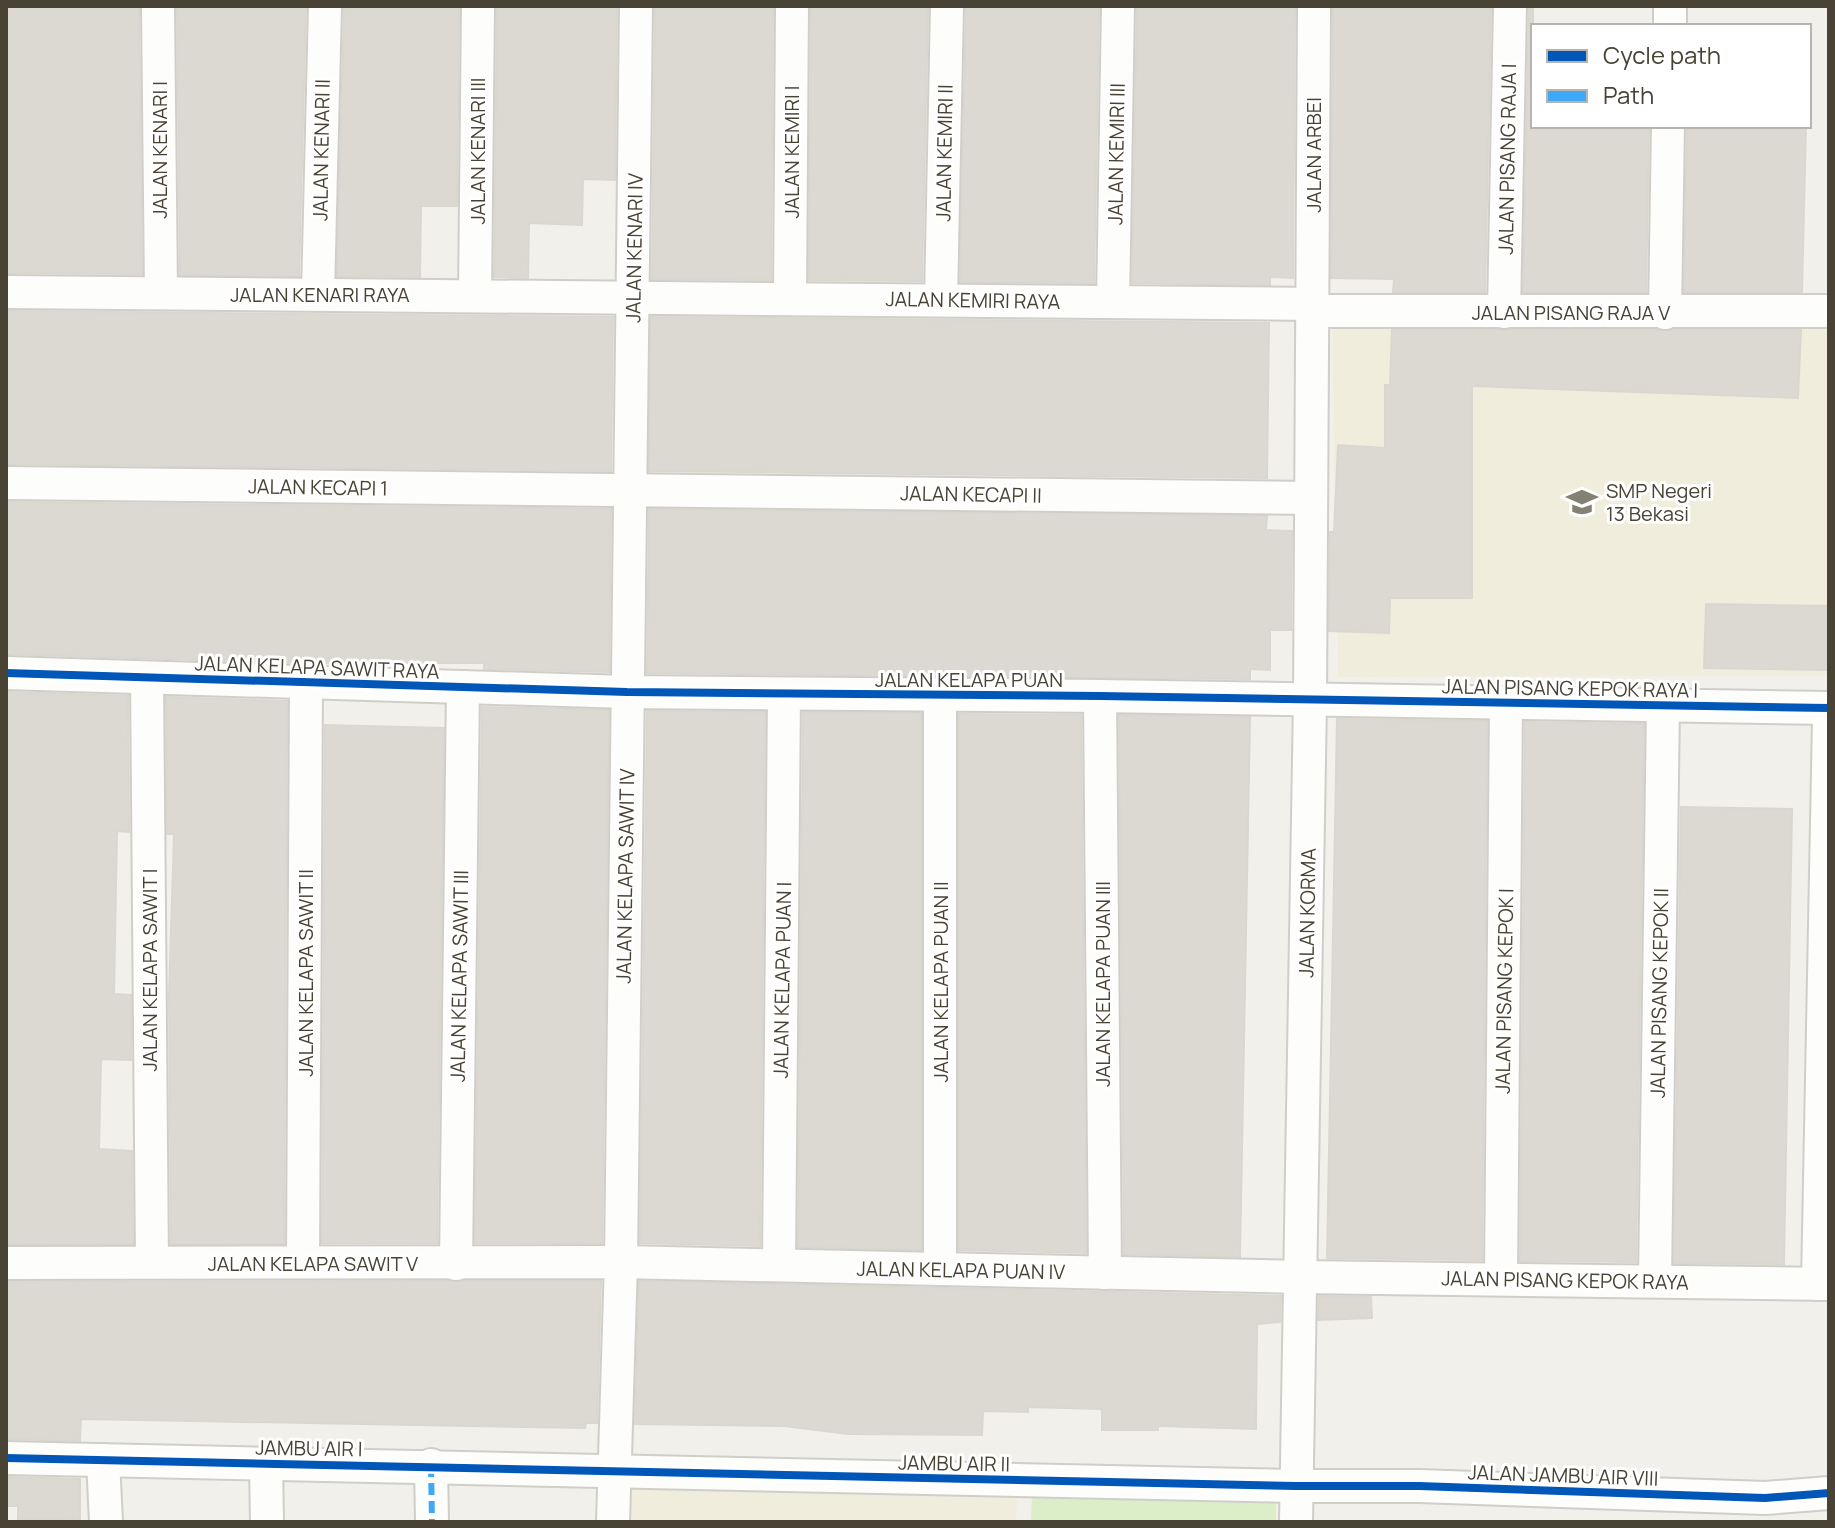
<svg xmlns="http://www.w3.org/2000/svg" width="1835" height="1528" viewBox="0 0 1835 1528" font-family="Manrope,sans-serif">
<rect width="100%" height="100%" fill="#f2f0ea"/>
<!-- education -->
<g fill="#f0eddc">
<path d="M1332 325 1829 329V676L1338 677Z"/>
<path d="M624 1483 1017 1494 1016 1522H625Z"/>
</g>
<!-- green -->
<path fill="#dbeec8" d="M1032 1495 1276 1501V1522H1031Z"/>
<!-- building -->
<g fill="#dcd9d2" stroke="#dad7d0" stroke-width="2">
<path d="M6 6H139L142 274 6 273Z"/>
<path d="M177 6H306L299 276 180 275Z"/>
<path d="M344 6H459L457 206H421L420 277 337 276Z"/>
<path d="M497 6H617L615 180 583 179 582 225 529 223 528 278 494 277Z"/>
<path d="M655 6H773L771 280 652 279Z"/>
<path d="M811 6H928L922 281 809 280Z"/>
<path d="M966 6H1099L1094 283 960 282Z"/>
<path d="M1137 6H1295L1293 278 1270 277V285L1132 283Z"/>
<path d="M1333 6H1491L1485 292H1393L1394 279 1331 278Z"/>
<path d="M1529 6H1533V126H1649L1646 292H1523Z"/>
<path d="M1687 126H1806L1802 292H1684Z"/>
<path d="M6 311 613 317 611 471 6 464Z"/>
<path d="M651 317 1269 323 1267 478 649 471Z"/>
<path d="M1392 330H1801L1798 398 1472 386V598H1390L1389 633 1329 631 1330 532H1334L1338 445 1385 448V385H1390Z"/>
<path d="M6 502 611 509 609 672 484 669V663H301L6 654Z"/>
<path d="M649 509 1267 516 1266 530 1292 531 1291 630H1270V670L1250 669V679L647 673Z"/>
<path d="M1706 604 1829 606V670L1704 668Z"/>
<path d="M6 692 128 696 129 832 117 831 114 994 131 995V1060L101 1059 99 1149 132 1151 133 1244H6Z"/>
<path d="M166 697 287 701 284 1244H171L169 995 174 834H167Z"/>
<path d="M482 707 609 710 602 1243H475Z"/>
<path d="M647 711 765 712 760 1246 640 1243Z"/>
<path d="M803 712 921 713V1250L798 1247Z"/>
<path d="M959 714 1081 715 1086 1253 959 1250Z"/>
<path d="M1119 715 1250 717 1240 1257 1124 1254Z"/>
<path d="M1337 719 1487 721 1482 1260 1327 1258Z"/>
<path d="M1525 722 1644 724 1636 1262 1520 1261Z"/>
<path d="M325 725 444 728 437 1243H322Z"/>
<path d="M1681 807 1792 809 1784 1264 1674 1263Z"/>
<path d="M449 1281H601L597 1423H586L585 1428 81 1419 80 1441 6 1439V1282Z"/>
<path d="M639 1281 1281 1296 1280 1322 1257 1324 1256 1429 1158 1426V1430H1102V1409L1028 1407V1412L983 1411 982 1435 848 1434 784 1426 635 1424Z"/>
<path d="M1319 1296 1371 1297 1372 1318 1318 1320Z"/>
<path d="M6 1477 80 1479V1520L18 1519V1506H6Z"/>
</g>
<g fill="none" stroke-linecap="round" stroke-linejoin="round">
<defs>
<g id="street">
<path d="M158 6 161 293"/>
<path d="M1670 26V6"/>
<path d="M6 292 1313 304"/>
<path d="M318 294 325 6"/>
<path d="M475 296 478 6"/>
<path d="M790 299 792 6"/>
<path d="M941 300 947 6"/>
<path d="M1113 302 1118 6"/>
<path d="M1312 311H1829"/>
<path d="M1504 312 1510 6"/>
<path d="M1665 313 1668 126"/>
<path d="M6 483 1311 498"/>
<path d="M6 673 627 692 1100 696 1829 708"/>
<path d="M147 678 152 1262"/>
<path d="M940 695V1269"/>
<path d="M1100 696 1105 1273"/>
<path d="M303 1262 306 683"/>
<path d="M6 1263 621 1262 1301 1277 1829 1284"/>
<path d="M456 1264 463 687"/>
<path d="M779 1265 784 694"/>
<path d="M1501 1279 1506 703"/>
<path d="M1655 1281 1663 706"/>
<path d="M1818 1284 1829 720"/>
<path d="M6 1458 1296 1486H1419L1765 1498 1829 1493"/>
<path d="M103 1460 106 1522"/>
<path d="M266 1464 267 1522"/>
<path d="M431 1465 432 1522"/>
<path d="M613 1522 621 1262 636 6"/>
<path d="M1296 1522 1310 701 1314 6"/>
</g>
</defs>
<!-- street casing -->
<use href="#street" stroke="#d0cec8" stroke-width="36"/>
<!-- street -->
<use href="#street" stroke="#fdfdfc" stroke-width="32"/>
<!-- quiet -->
<path stroke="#3fa9f5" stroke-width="6" stroke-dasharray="12 6" stroke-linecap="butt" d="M431 1465 432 1522"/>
<defs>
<g id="cycleway">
<path d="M6 673 627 692 1100 696 1829 708"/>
<path d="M6 1458 1296 1486H1419L1765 1498 1829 1493"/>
</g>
</defs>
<!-- cycleway casing -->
<use href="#cycleway" stroke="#fff" stroke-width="13"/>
<!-- cycleway -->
<use href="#cycleway" stroke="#0057b8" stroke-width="8"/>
</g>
<!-- icons -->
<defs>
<symbol id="school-bare" viewBox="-9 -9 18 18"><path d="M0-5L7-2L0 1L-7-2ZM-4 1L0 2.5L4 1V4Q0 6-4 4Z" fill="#848074" stroke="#fff" stroke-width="2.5" paint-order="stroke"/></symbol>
</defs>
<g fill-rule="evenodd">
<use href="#school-bare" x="1560" y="480" width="44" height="44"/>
</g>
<g text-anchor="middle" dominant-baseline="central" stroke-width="6" stroke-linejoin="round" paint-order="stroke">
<!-- street labels -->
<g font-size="20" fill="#494335" stroke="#fff">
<text transform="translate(159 150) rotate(-90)">JALAN KENARI I</text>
<text transform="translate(321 150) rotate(-89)">JALAN KENARI II</text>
<text transform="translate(477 151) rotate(-90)">JALAN KENARI III</text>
<text transform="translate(791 152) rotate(-90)">JALAN KEMIRI I</text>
<text transform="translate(944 153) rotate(-89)">JALAN KEMIRI II</text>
<text transform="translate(1116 154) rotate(-89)">JALAN KEMIRI III</text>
<text transform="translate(1313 155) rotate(-90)">JALAN ARBEI</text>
<text transform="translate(1507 159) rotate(-89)">JALAN PISANG RAJA I</text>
<text transform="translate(634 248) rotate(-89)">JALAN KENARI IV</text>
<text x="320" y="294">JALAN KENARI RAYA</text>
<text transform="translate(973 300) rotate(1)">JALAN KEMIRI RAYA</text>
<text x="1571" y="312">JALAN PISANG RAJA V</text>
<text transform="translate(318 487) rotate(1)">JALAN KECAPI 1</text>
<text transform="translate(971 494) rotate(1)">JALAN KECAPI II</text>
<text transform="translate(317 667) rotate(2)">JALAN KELAPA SAWIT RAYA</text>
<text x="969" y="679">JALAN KELAPA PUAN</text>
<text transform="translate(1570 688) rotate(1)">JALAN PISANG KEPOK RAYA I</text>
<text transform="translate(625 876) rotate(-89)">JALAN KELAPA SAWIT IV</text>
<text transform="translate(1307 913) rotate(-89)">JALAN KORMA</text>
<text transform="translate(149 970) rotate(-90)">JALAN KELAPA SAWIT I</text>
<text transform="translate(305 973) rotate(-90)">JALAN KELAPA SAWIT II</text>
<text transform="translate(459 976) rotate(-89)">JALAN KELAPA SAWIT III</text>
<text transform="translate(782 980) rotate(-89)">JALAN KELAPA PUAN I</text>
<text transform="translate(940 982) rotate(-90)">JALAN KELAPA PUAN II</text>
<text transform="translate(1102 984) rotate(-90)">JALAN KELAPA PUAN III</text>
<text transform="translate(1504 991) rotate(-89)">JALAN PISANG KEPOK I</text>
<text transform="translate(1659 993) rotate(-89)">JALAN PISANG KEPOK II</text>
<text x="313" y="1263">JALAN KELAPA SAWIT V</text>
<text transform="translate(961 1270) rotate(1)">JALAN KELAPA PUAN IV</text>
<text transform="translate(1565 1280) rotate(1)">JALAN PISANG KEPOK RAYA</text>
<text transform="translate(309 1448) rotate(1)">JAMBU AIR I</text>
<text transform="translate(954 1463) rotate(1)">JAMBU AIR II</text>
<text transform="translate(1563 1475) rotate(2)">JALAN JAMBU AIR VIII</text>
</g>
<!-- poi labels -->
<g font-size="20" fill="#494335" stroke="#fff" text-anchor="start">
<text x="1606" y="490">SMP Negeri<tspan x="1606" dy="23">13 Bekasi</tspan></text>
</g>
</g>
<!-- border -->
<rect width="1835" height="1528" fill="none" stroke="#494335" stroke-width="16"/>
<!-- legend -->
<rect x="1531" y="24" width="280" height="104" fill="#ffffff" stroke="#b6b4ae" stroke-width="2"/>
<rect x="1547" y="50" width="40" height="12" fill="#0057b8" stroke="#b6b4ae" stroke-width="2"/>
<text x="1603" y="64" font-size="24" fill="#494335">Cycle path</text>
<rect x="1547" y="90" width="40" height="12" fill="#3fa9f5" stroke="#b6b4ae" stroke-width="2"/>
<text x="1603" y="104" font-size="24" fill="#494335">Path</text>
</svg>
